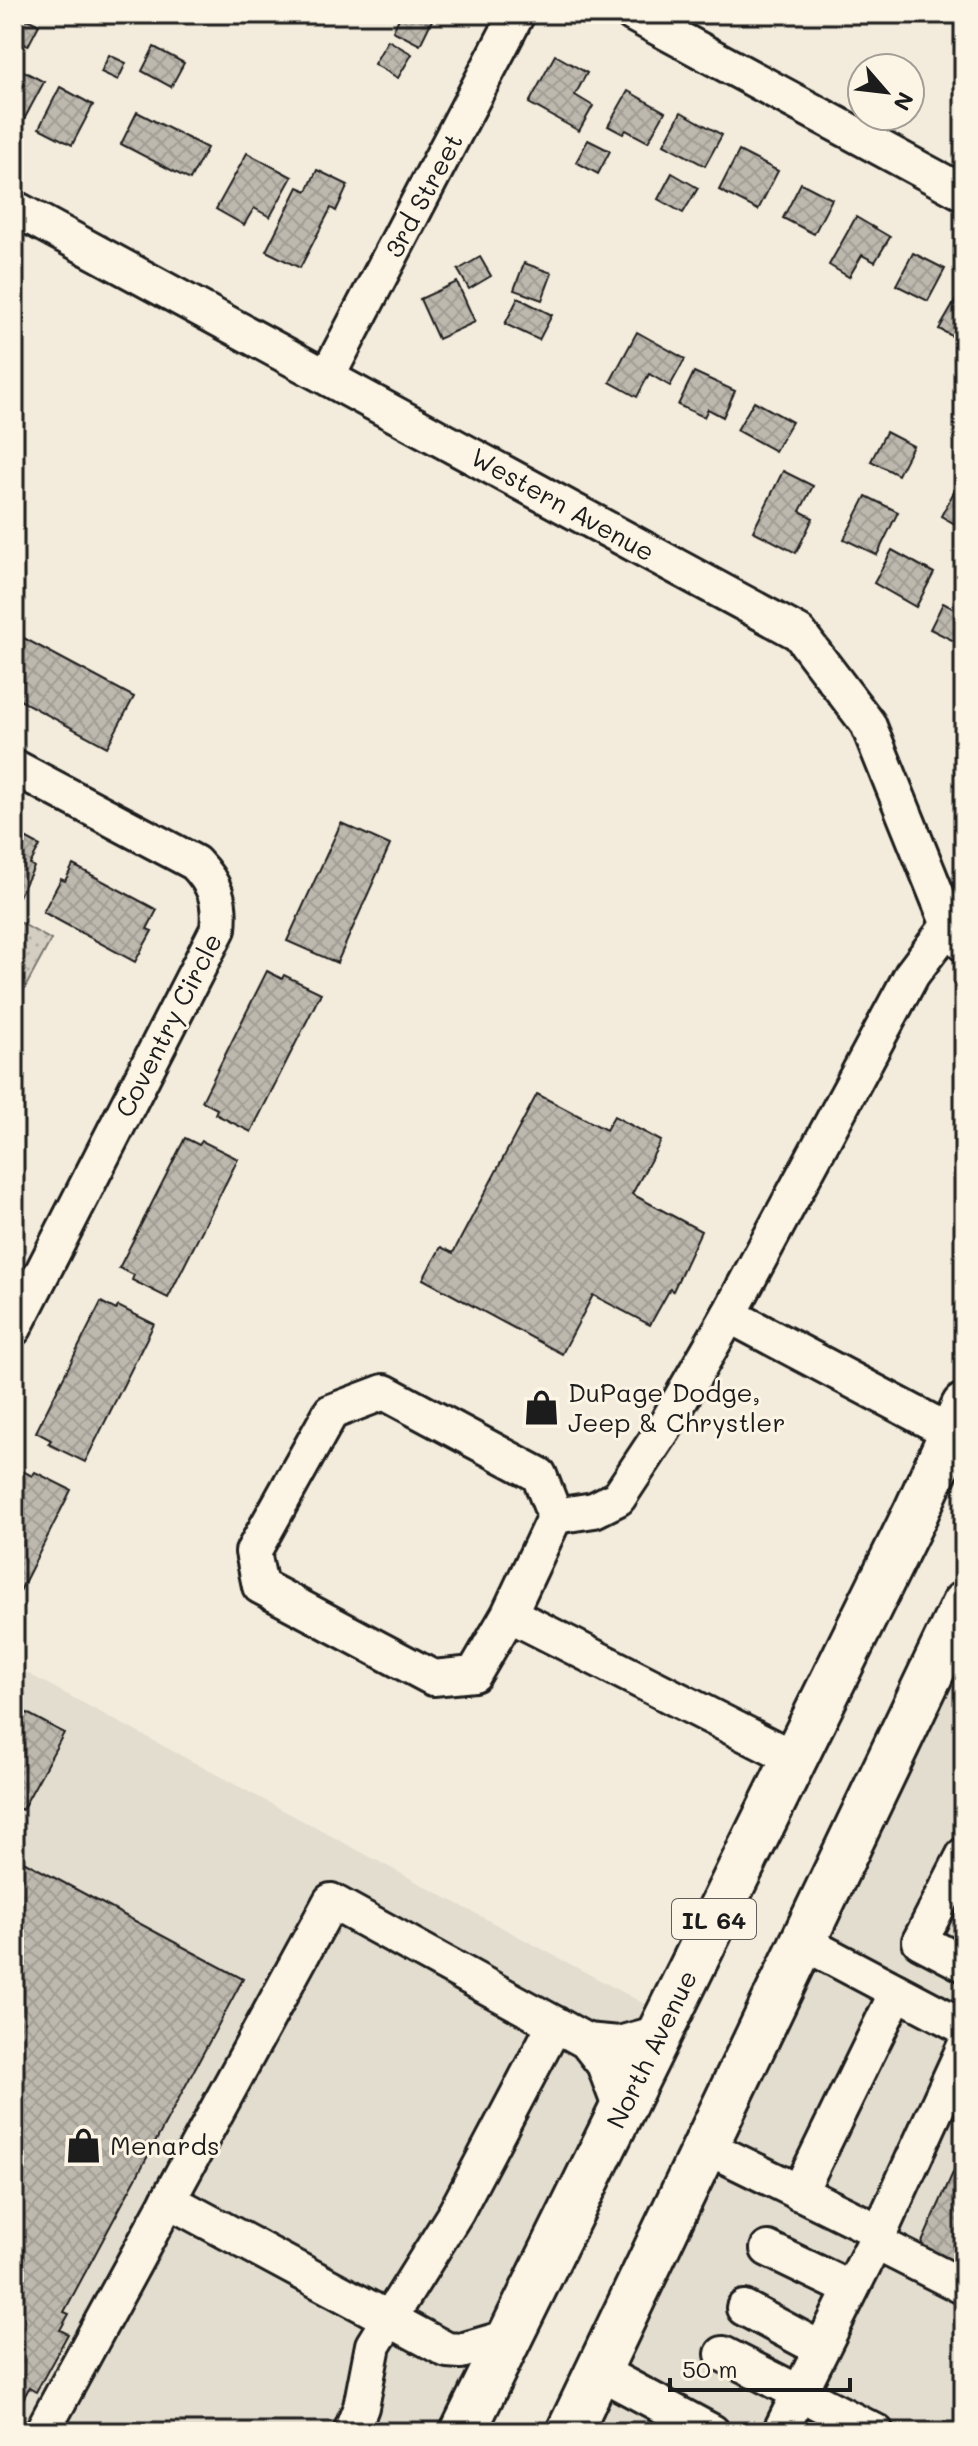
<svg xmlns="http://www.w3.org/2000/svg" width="978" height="2446" viewBox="0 0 978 2446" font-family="Mali,sans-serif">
<defs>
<pattern id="grass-dots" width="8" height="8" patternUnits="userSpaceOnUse" patternTransform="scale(2)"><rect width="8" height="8" fill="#d3cec1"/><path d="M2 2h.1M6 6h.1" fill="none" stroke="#b5b0a5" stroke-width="1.8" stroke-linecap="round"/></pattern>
<pattern id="building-cross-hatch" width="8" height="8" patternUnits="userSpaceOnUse" patternTransform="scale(2)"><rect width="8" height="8" fill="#beb9ae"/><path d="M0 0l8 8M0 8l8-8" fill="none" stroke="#a39e95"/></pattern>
</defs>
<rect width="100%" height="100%" fill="#f3ecdd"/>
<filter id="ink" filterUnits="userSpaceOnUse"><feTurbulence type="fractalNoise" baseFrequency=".0125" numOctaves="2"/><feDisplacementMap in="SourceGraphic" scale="16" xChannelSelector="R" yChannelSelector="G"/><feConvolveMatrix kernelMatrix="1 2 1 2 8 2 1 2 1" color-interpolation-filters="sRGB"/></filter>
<g filter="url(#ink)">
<!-- built -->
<g fill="#e3ddcf">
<path d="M964 1634V2432H580Z"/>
<path d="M14 1666 654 2009 451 2432H14Z"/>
</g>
<!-- grass -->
<path fill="url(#grass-dots)" stroke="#78756e" stroke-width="2" d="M14 919 51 940 14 1008Z"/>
<!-- building -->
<g fill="url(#building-cross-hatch)" stroke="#1c1c1c" stroke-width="2">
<path d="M17 14 39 25 28 46 14 39V16Z"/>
<path d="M401 14H435L420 45 393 31Z"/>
<path d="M388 40 412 54 398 78 374 64Z"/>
<path d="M154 47 184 63 171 87 142 71Z"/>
<path d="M109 55 126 63 118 80 101 72Z"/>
<path d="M555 55 587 73 575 95 593 106 579 131 529 103Z"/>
<path d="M14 66 44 82 21 125 14 121Z"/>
<path d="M60 87 93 105 72 145 39 128Z"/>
<path d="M628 91 665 112 648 142 626 130 623 134 608 126Z"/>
<path d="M137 112 207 148 190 180 121 144Z"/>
<path d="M681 112 722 135 705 166 664 144Z"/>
<path d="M588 140 610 151 598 174 576 162Z"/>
<path d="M739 151 778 171 758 210 719 190Z"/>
<path d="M247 153 292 177 270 217 254 208 244 225 216 209Z"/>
<path d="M317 170 348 185 336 211 331 208 300 268 266 251 298 187 307 191Z"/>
<path d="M672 173 698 188 683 213 658 199Z"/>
<path d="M801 183 832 199 814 234 783 218Z"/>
<path d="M856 217 890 237 875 262 862 255 849 277 829 265Z"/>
<path d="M913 253 945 269 928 301 896 285Z"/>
<path d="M480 257 491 276 469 289 458 270Z"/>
<path d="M524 263 552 273 542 300 514 290Z"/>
<path d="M457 282 475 322 438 339 420 299Z"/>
<path d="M964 286V336L961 341 939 329Z"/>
<path d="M518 298 552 315 539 340 505 324Z"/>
<path d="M637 332 685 359 670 386 649 374 637 397 610 382Z"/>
<path d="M694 372 735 391 723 417 708 409 704 417 678 405Z"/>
<path d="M754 401 792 422 775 451 737 430Z"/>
<path d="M886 432 913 446 898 475 871 461Z"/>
<path d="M783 471 813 486 800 511 813 518 796 553 753 531Z"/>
<path d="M956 488 964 492V529L941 516Z"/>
<path d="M866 496 898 512 877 555 844 539Z"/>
<path d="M892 550 934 573 916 607 874 583Z"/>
<path d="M943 603 964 614V646L930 629Z"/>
<path d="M20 636 134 697 107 747 14 697V648Z"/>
<path d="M341 823 390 845 337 963 287 941Z"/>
<path d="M14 832 40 846 30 864 34 867 18 898 14 896Z"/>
<path d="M73 865 157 910 147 929 152 931 135 962 43 912 61 879 65 881Z"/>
<path d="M267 971 282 979 284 975 321 993 251 1132 215 1114 217 1109 202 1101Z"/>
<path d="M537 1094 606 1130 614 1116 661 1141 632 1194 701 1231 673 1291 670 1289 650 1325 593 1295 562 1354 423 1279 441 1247 453 1253Z"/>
<path d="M185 1138 199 1145 202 1141 238 1159 168 1298 132 1280 134 1275 119 1268Z"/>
<path d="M101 1302 116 1310 118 1306 154 1324 85 1462 48 1444 51 1440 36 1432Z"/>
<path d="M17 1468 32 1476 35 1472 71 1490 14 1603V1475Z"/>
<path d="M14 1706 64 1733 22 1810 14 1806Z"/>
<path d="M14 1856 243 1979 64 2312 69 2314 60 2330 68 2334 36 2392 29 2388 20 2405 14 2404Z"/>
<path d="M964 2148V2267L963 2270 919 2249Z"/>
</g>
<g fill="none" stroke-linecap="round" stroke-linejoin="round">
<defs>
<g id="minor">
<path d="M633 14 964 193"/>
<path d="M14 208 799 633 868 724 949 925 964 944"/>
<path d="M328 375 517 14"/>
<path d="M14 767 195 863C215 884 221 900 218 929L14 1328"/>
<path d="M949 925 912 974 729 1315 952 1433"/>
<path d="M555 1516 594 1510 618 1498 663 1430 729 1315"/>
<path d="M509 1614 555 1516 539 1475 384 1392 331 1412 253 1552 260 1586 433 1678 474 1674 509 1614 793 1758"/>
<path d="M964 1855 920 1941 964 1964"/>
<path d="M803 1942 964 2027"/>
<path d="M586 2041 619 2044 659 2033"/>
<path d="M705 2146 880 2232 964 2048"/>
<path d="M799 2193 897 1992"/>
<path d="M168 2200 447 2350 461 2351 509 2337"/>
<path d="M875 2242 964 2287"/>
<path d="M768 2249 851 2289"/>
<path d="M744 2308 821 2349"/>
<path d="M723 2354 876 2432"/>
<path d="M598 2371 712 2432"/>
<path d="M42 2432 331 1901 586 2041 604 2064 621 2109"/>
<path d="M351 2432 361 2407 373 2345 456 2212 555 2024"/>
<path d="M780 2432 880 2232"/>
</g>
<g id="major">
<path d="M463 2432 916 1512 964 1406"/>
<path d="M569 2432 964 1604"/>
</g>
</defs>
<!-- minor casing -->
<use href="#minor" stroke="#1c1c1c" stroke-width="40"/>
<!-- major casing -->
<use href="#major" stroke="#1c1c1c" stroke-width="50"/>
<!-- minor -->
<use href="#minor" stroke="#fcf5e5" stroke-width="34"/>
<!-- major -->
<use href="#major" stroke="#fcf5e5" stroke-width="44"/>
</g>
</g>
<!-- icons -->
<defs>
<symbol id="shop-bare" viewBox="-9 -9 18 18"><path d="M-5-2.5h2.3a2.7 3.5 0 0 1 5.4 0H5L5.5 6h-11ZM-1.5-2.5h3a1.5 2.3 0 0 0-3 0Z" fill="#1c1c1c" stroke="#fcf5e5" stroke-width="2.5" paint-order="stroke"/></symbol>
</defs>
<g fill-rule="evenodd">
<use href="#shop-bare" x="516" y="1382" width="51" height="51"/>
<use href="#shop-bare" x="58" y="2120" width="51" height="51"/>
</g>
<g text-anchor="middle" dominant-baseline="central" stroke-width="6" stroke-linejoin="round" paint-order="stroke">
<!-- shield labels -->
<rect fill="#fcf5e5" stroke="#5f5d58" stroke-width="2" x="672" y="1899" width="84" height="40" rx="6"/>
<g font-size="24" font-weight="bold" fill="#1c1c1c">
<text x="714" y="1919">IL 64</text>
</g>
<!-- street labels -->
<g font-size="26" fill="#1c1c1c" stroke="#fcf5e5">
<text transform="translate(423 195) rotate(-62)">3rd Street</text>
<text transform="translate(563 504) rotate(29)">Western Avenue</text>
<text transform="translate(168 1025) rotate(-63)">Coventry Circle</text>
<text transform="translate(651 2049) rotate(-64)">North Avenue</text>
</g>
<!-- poi labels -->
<g font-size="26" fill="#1c1c1c" stroke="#fcf5e5" text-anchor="start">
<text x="568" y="1392">DuPage Dodge,<tspan x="568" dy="30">Jeep &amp; Chrystler</tspan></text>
<text x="110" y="2145">Menards</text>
</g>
</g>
<!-- margin -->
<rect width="978" height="2446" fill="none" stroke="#fcf5e5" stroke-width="48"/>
<rect x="24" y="24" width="930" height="2398" fill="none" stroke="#1c1c1c" stroke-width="3" filter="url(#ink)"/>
<!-- north arrow -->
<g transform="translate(886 92) rotate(118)"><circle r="38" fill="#fcf5e5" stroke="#a29e95" stroke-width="2"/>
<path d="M0-6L14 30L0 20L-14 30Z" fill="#1c1c1c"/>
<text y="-12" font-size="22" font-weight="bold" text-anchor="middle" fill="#1c1c1c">N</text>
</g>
<!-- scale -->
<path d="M670 2378v12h180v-12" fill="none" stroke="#1c1c1c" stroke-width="4"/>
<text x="682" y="2378" font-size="24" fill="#1c1c1c" stroke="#fcf5e5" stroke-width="6" paint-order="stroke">50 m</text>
</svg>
